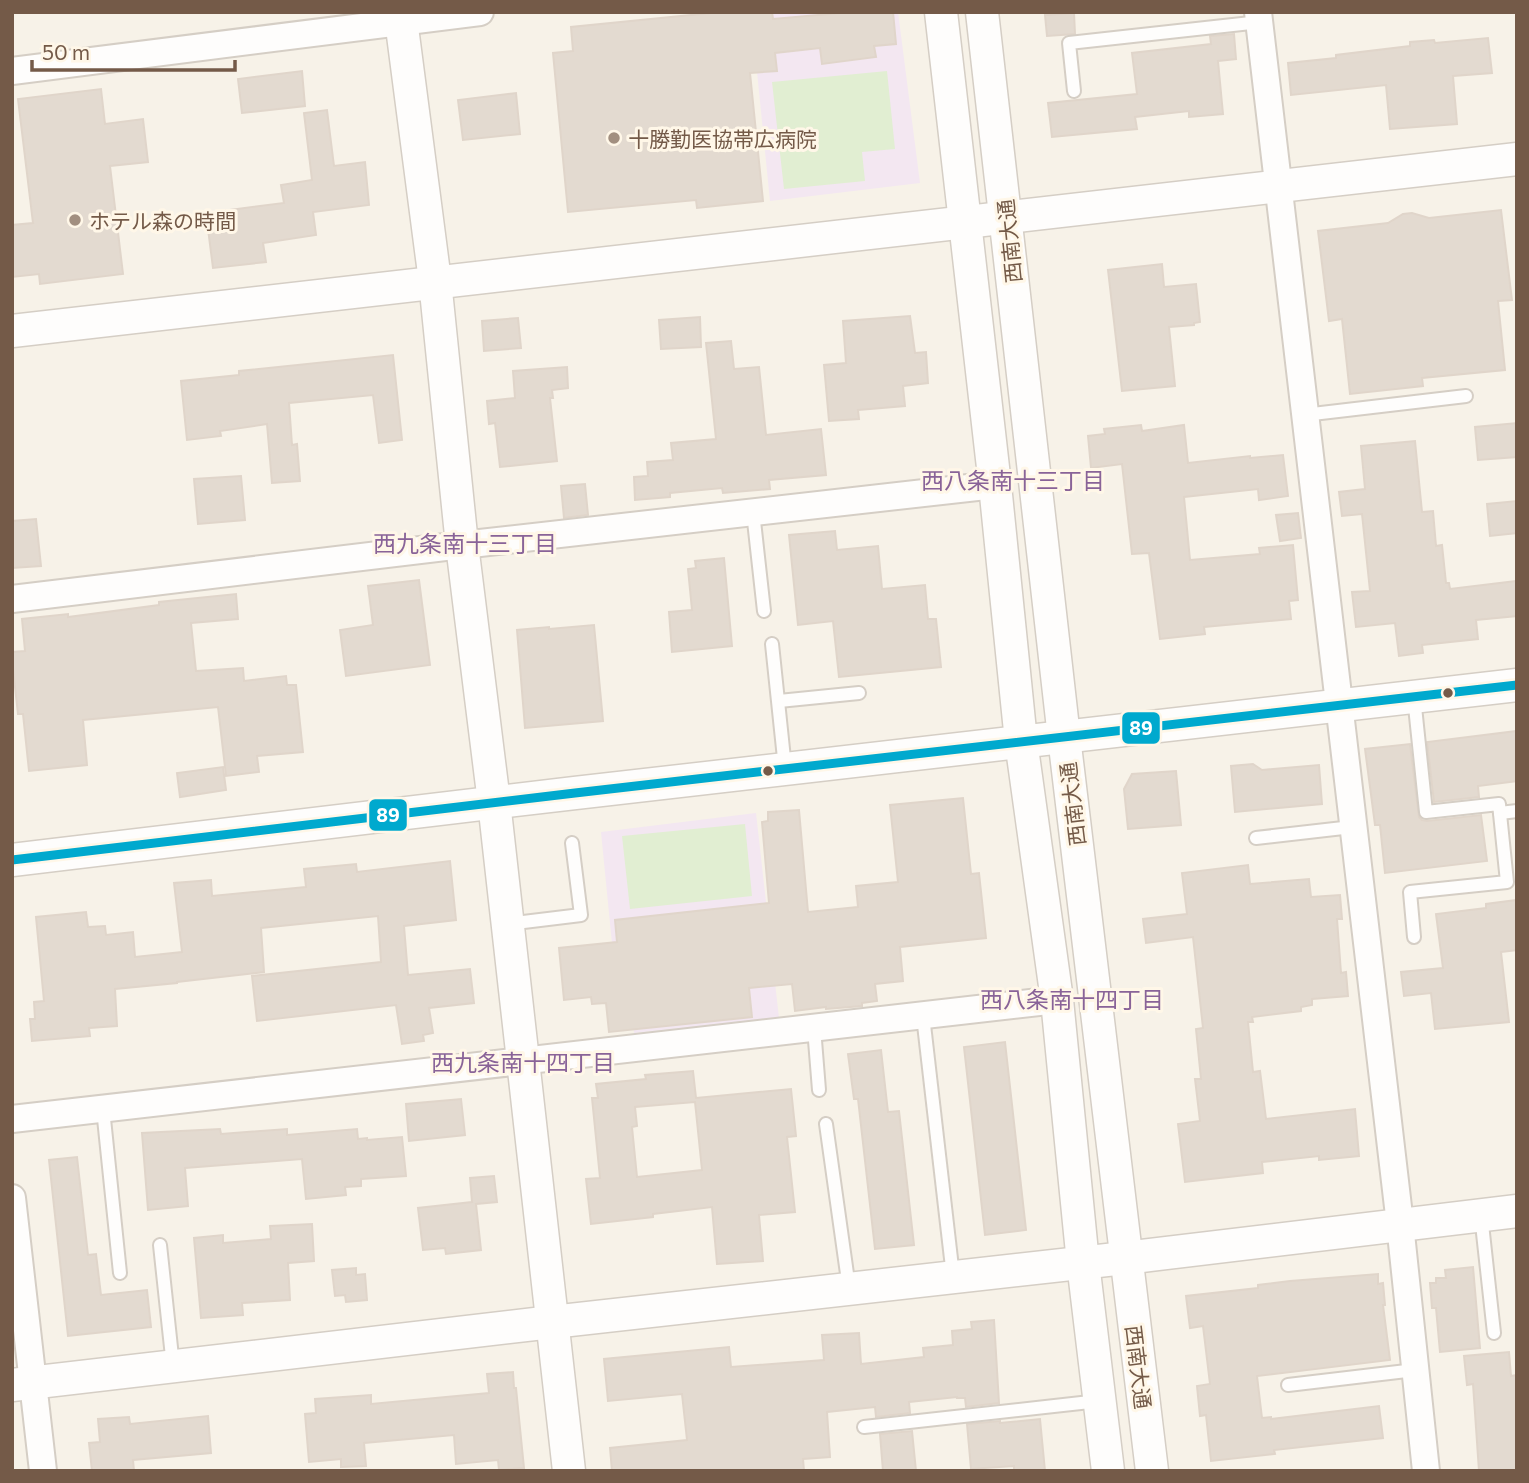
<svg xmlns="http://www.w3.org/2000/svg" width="1529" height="1483" viewBox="0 0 1529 1483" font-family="Commissioner,'Noto Sans JP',sans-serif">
<rect width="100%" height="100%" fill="#f7f2e8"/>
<!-- education -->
<g fill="#f3e7f1">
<path d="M751 12H898L920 183 770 201Z"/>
<path d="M756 813 779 1018 634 1033 632 1003 618 1004 601 832Z"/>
</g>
<!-- green -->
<g fill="#e1eed2">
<path d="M887 71 895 149 862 152 865 181 784 189 772 82Z"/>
<path d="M745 824 752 896 630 909 622 836Z"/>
</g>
<!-- building -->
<g fill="#e3dad0" stroke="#e0d5ca" stroke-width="2" fill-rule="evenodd">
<path d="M721 12H772L773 19 852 12H893L896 44 874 46 876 57 822 64 820 48 775 53 777 71 750 73 763 201 697 208 696 200 568 212 553 53 573 51 571 27Z"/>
<path d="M1074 13 1075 34 1047 36 1045 15Z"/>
<path d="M1234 34 1236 59 1218 61 1223 114 1189 117V111L1135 117 1137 129 1052 137 1048 103 1137 94 1132 53 1211 44 1210 36Z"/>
<path d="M1488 38 1492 73 1453 76 1457 124 1390 129 1386 85 1291 95 1288 63 1336 58V55L1410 46V42L1434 40 1435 43Z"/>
<path d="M302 71 305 106 242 113 238 79Z"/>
<path d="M101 89 105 124 143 119 148 162 110 166 123 274 40 284 39 274 12 277V225L33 223 18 99Z"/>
<path d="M516 93 520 134 463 140 458 100Z"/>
<path d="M327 110 334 166 365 162 369 205 313 212 316 235 263 243 266 262 213 268 206 213 284 203 281 185 312 180 304 113Z"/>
<path d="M1501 210 1512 300 1498 301 1505 370 1422 378 1423 386 1350 394 1342 319 1329 321 1318 231 1388 223 1403 214 1412 213 1429 218Z"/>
<path d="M1162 264 1164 287 1196 284 1200 322 1194 323V325L1169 327 1175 386 1122 391 1108 270Z"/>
<path d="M910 316 915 353 926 352 928 383 903 386 905 406 858 410 859 419 829 421 824 365 846 363 843 321Z"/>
<path d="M700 317 701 347 661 349 659 320Z"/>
<path d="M518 318 521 348 484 351 482 321Z"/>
<path d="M731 341 734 369 759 367 766 435 821 429 826 475 769 480 770 489 723 493 722 488 670 493V497L635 500 634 477 648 476 647 462 673 460 671 443 716 439 706 343Z"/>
<path d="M393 355 402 440 379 443 373 395 289 403 292 445 297 444 300 481 272 483 267 424 220 431 221 436 187 440 181 381 239 375V371Z"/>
<path d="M567 367 568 388 552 390 553 398H550L557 461 500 467 495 423 489 424 487 401 515 398 513 371Z"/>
<path d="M1517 423V457L1478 460 1475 427Z"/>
<path d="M1141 425 1142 431 1184 425 1188 463 1250 456V458L1283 455 1288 496 1259 500 1258 489 1184 497 1190 560 1260 554 1259 548 1293 545 1298 600 1289 601 1291 619 1204 627 1205 634 1160 639 1149 553 1132 554 1122 464 1091 468 1088 436 1105 434 1104 429Z"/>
<path d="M1415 441 1422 512 1433 511 1436 546 1442 545 1446 583H1449L1450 589 1517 581V616L1476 620 1478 639 1422 645 1423 653 1399 656 1395 623 1356 627 1352 592 1370 591 1362 514 1342 516 1339 492 1365 489 1361 446Z"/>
<path d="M241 476 245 520 198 524 194 479Z"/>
<path d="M585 484 588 515 564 518 561 486Z"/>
<path d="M1517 501V533L1490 536 1487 504Z"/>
<path d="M1298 513 1301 538 1280 541 1276 515Z"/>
<path d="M36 519 41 566 12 568V521Z"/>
<path d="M835 531 837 550 878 546 882 589 925 585 928 619H936L941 667 839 677 833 621 798 625 789 535Z"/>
<path d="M724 558 732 646 672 652 669 612 692 610 688 569 696 568 695 561Z"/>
<path d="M419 580 430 665 346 676 340 630 373 625 368 586Z"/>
<path d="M236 594 238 619 191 623 196 671 243 668 244 681 286 676 287 685H296L303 752 257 756 259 772 226 776 218 707 83 720 87 765 29 771 23 714H18L12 660V652L25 651 22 619 68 614V617L159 605V602Z"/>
<path d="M594 625 603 721 525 728 517 630 549 627V629Z"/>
<path d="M1517 731V781L1478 786 1479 797 1434 802 1427 742Z"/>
<path d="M1410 744 1419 817 1422 820 1427 821 1481 815 1487 861 1385 873 1380 825H1375L1365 749Z"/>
<path d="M1253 764 1262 770 1319 765 1322 804 1235 812 1231 766Z"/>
<path d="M223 767 226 790 180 797 177 773Z"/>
<path d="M1176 771 1181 825 1128 829 1124 789 1132 774Z"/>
<path d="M963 798 971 874 979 873 986 938 900 947 903 981 875 984 877 1001 862 1003V1006L826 1009V1007L795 1011 792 984 749 988 752 1017 609 1032 606 1003 592 1004 591 997 564 1000 559 948 617 942 615 920 769 903 762 822 768 821V812L799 810 808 912 858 907 856 886 898 882 890 805Z"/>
<path d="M450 861 456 920 404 926 408 975 470 969 474 1003 429 1008 433 1033 423 1035 424 1041 402 1044 396 1005 257 1021 252 976 381 962 378 916 261 928 264 972 177 982V983L115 989 117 1026 89 1028 90 1036 32 1041 30 1019H35L34 1002 44 1001 36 917 86 912 88 927 105 926 106 935 133 932 135 957 182 952 174 883 211 880 212 896 306 887 304 869 356 864 357 872Z"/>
<path d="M1248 865 1250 884 1309 879 1311 897 1340 895 1342 919H1337L1341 973 1346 972 1348 996 1312 999V1005L1301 1007V1011L1252 1017 1253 1022H1248L1253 1072 1260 1071 1266 1119 1355 1109 1359 1156 1319 1160V1156L1262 1162 1263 1173 1185 1182 1178 1124 1200 1121 1195 1079H1201L1196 1029 1203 1028 1193 937 1146 943 1143 919 1187 914 1182 873Z"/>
<path d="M1517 900V950L1501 952 1509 1022 1435 1029 1431 993 1404 996 1401 972 1443 968 1436 914 1486 908V904Z"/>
<path d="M1005 1042 1026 1230 985 1235 964 1047Z"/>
<path d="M881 1050 888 1112 899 1111 914 1245 875 1249 858 1099H854L848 1054Z"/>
<path d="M693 1071 696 1098 791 1089 796 1136 787 1137 795 1212 759 1215 763 1261 717 1264 712 1207 653 1214V1217L591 1224 586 1179 600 1178 592 1098H598L596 1084 646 1079 645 1075ZM695 1102 702 1170 637 1177 632 1127 637 1126 635 1107Z"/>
<path d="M461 1099 465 1135 409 1141 406 1104Z"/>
<path d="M220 1129 221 1134 287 1129V1135L357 1129 358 1139 367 1138V1140L402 1137 406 1176 361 1179V1186L345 1187 346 1195 306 1199 302 1159 185 1168 188 1206 148 1210 142 1133Z"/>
<path d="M77 1157 88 1255 96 1254 101 1295 147 1290 151 1327 68 1336 49 1160Z"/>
<path d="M494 1176 497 1202 476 1204 481 1250 446 1254 445 1248 423 1250 418 1208 472 1202 470 1178Z"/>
<path d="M312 1224 314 1261 288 1263 290 1300 242 1303 243 1315 201 1318 194 1238 223 1235V1243L271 1239 270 1226Z"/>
<path d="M1473 1267 1480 1348 1440 1352 1436 1308H1432L1430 1283H1436V1278H1446L1445 1270Z"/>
<path d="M356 1268V1275L365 1274 367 1300 346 1302 345 1295 335 1296 332 1270Z"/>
<path d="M1378 1274V1284L1383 1283 1385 1305H1383L1390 1360 1257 1376 1262 1418 1271 1417V1419L1379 1406 1383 1438 1274 1450 1275 1454 1211 1461 1206 1415 1200 1416 1197 1386 1210 1384 1203 1326 1190 1328 1186 1296 1258 1288V1285L1290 1281Z"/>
<path d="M994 1320 999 1403 966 1407 965 1398H957V1397L909 1402 910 1413 876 1417 875 1407 827 1412 830 1457 803 1459 804 1471H612L610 1448 687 1440 682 1394 608 1401 604 1359 729 1347 731 1367 824 1360 822 1335 859 1333 861 1364 924 1357 923 1348 953 1345 952 1331 972 1329 971 1322Z"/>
<path d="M1509 1352 1511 1376 1517 1375V1471H1479L1473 1384 1467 1385 1464 1356Z"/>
<path d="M513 1372 514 1388H516L524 1468 499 1470 498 1460 456 1464 454 1435 364 1443 366 1466 341 1467V1459L309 1462 305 1414 316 1413 315 1399 371 1395V1404L489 1393 487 1374Z"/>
<path d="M208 1416 211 1453 133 1460 134 1471H92L89 1443 100 1442 98 1419 129 1417 130 1424Z"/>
<path d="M1040 1419 1045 1471H1014V1466L971 1469 967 1424 1000 1421V1423Z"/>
<path d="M912 1431 916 1471H883L880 1434Z"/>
</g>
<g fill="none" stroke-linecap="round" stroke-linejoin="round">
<defs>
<g id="service">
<path d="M1074 91 1069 43 1260 22"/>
<path d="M1304 415 1466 396"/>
<path d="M753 512 764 611"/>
<path d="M772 644 785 768"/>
<path d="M779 701 859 693"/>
<path d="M1500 813 1517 811"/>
<path d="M1256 838 1352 827"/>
<path d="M507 924 581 915 572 843"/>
<path d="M1414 937 1410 892 1507 882 1499 804 1426 812 1414 697"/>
<path d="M923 1016 953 1276"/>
<path d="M814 1028 819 1090"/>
<path d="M103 1109 120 1273"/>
<path d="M826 1124 849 1288"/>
<path d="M1481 1215 1494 1333"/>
<path d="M160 1245 173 1366"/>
<path d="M1288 1385 1415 1370"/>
<path d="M864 1427 1099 1401"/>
</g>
<g id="minor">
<path d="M1258 12 1400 1224 1426 1471"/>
<path d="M12 71 480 12"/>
<path d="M12 599 462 545 995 485"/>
<path d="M12 1119 1057 1000"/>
<path d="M12 1198 43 1471"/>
</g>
<g id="tertiary">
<path d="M400 12 435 281 462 545 494 802 569 1471"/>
<path d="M941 12 995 485 1021 741 1057 1000 1083 1263 1108 1471"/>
<path d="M982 12 1064 737 1152 1471"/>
<path d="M12 331 1517 159"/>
<path d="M12 860 575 793 1517 685"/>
<path d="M12 1385 552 1322 1125 1258 1517 1211"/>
</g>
</defs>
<!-- service casing -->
<use href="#service" stroke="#d5cec5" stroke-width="16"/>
<!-- minor casing -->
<use href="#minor" stroke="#d5cec5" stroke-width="30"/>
<!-- tertiary casing -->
<use href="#tertiary" stroke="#d5cec5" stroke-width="35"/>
<!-- service -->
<use href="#service" stroke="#fefdfc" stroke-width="12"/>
<!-- minor -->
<use href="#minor" stroke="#fefdfc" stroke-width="26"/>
<!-- tertiary -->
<use href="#tertiary" stroke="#fefdfc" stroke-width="32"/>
<defs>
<path id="bus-1" d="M12 860 575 793 1517 685"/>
</defs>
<!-- bus-1 casing -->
<use href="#bus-1" stroke="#fff7e8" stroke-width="14"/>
<!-- bus-1 -->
<use href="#bus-1" stroke="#00a9ce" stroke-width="9"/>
</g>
<!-- markers -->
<g fill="#a28f80" stroke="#fff7e8" stroke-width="2.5">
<circle cx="614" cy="138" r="7"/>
<circle cx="75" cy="220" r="7"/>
</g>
<g fill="#745a48" stroke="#fff7e8" stroke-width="2.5">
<circle cx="1448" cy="693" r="6"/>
<circle cx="768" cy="771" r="6"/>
</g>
<g text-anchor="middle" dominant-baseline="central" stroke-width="6" stroke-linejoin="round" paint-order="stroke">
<!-- poi labels -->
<g font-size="21" fill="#745a48" stroke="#fff7e8" text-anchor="start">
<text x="628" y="138">十勝勤医協帯広病院</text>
<text x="89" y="220">ホテル森の時間</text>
</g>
<!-- street labels -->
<g font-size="21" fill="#745a48" stroke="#fff7e8">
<text transform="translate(1009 241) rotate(-96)">西南大通</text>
<text transform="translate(1072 804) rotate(-97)">西南大通</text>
<text transform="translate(1139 1367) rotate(83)">西南大通</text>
</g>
<!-- neighbourhood labels -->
<g font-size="23" fill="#896398" stroke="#fff7e8">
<text x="1013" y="480">西八条南十三丁目</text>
<text x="465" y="543">西九条南十三丁目</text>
<text x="1072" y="999">西八条南十四丁目</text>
<text x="523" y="1062">西九条南十四丁目</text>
</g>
</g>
<g stroke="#fff7e8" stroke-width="2.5">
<rect x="1121" y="711" width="40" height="34" rx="7" fill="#00a9ce"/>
<rect x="368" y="798" width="40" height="34" rx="7" fill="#00a9ce"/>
</g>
<g font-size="19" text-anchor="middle" font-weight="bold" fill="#fff">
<text x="1141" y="735">89</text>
<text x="388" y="822">89</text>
</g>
<!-- border -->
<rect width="1529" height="1483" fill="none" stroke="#745a48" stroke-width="28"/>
<!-- scale -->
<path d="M32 60v10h203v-10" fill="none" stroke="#745a48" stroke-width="3.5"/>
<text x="42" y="60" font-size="21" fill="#745a48" stroke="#fff7e8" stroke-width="5" paint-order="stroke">50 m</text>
</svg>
